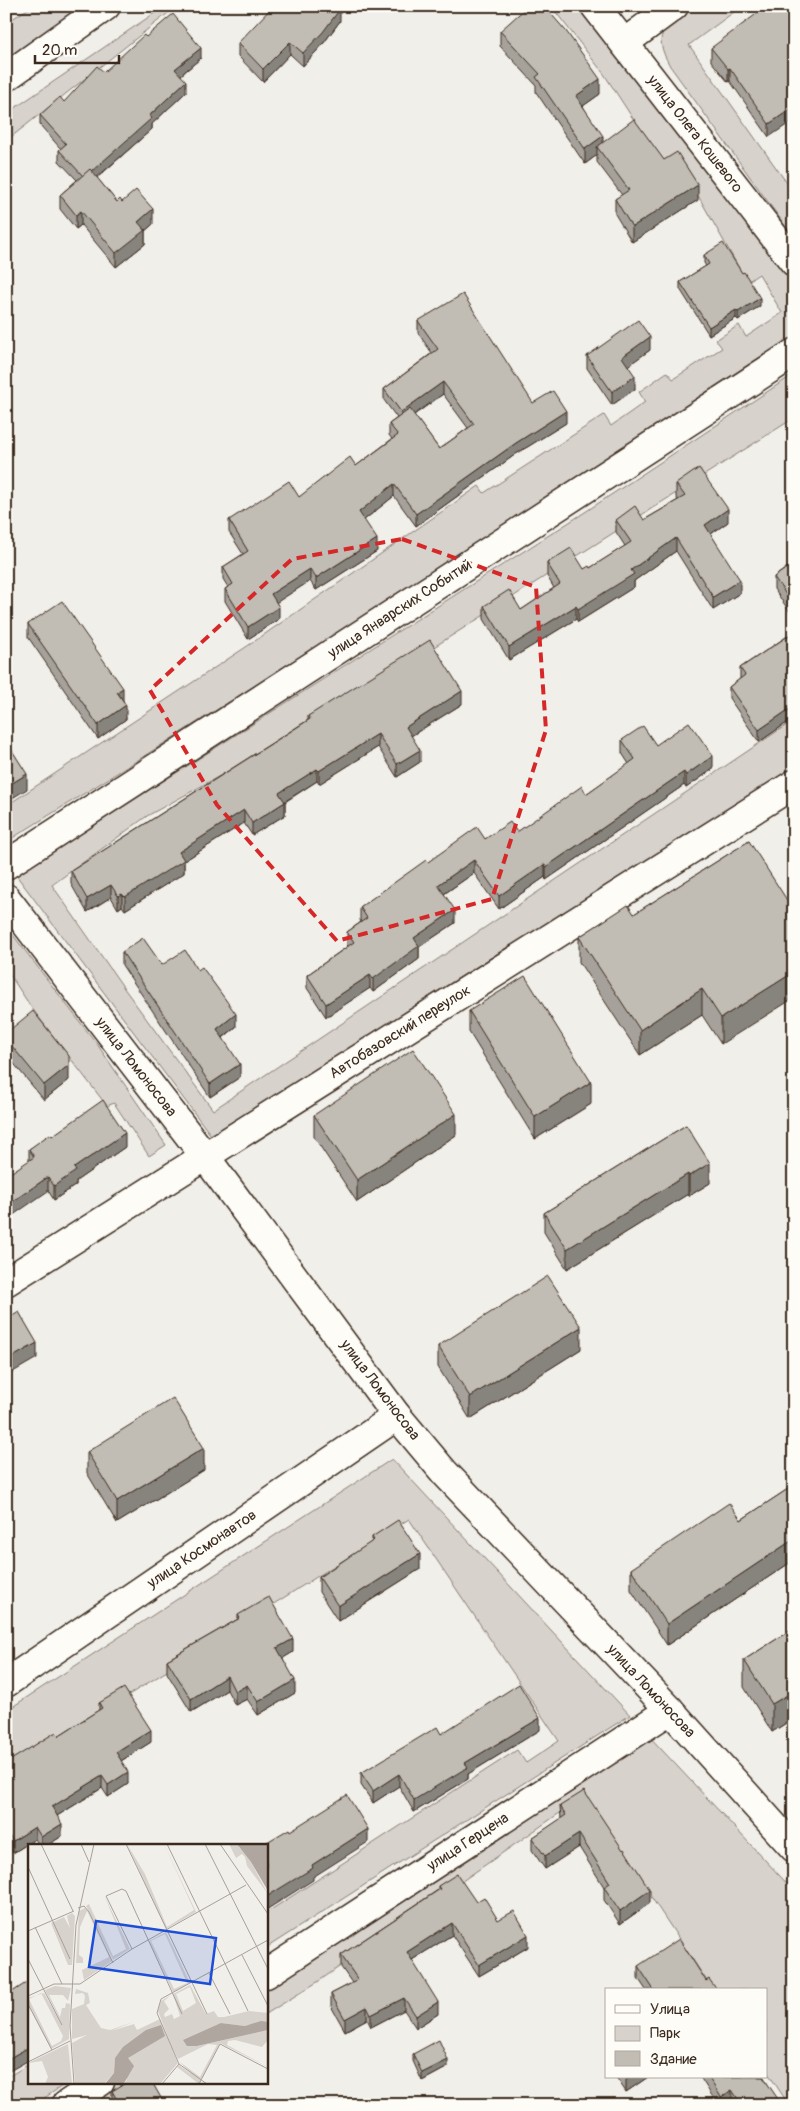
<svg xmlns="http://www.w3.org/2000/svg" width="800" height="2111" viewBox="0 0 800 2111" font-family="Pangolin,sans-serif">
<rect width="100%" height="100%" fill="#f1efea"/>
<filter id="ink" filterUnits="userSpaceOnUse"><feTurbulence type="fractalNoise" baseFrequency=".02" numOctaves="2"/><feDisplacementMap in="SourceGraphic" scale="10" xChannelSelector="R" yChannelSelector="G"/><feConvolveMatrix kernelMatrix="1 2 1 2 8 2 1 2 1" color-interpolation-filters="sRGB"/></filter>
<g filter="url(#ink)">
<!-- green -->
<g fill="#d7d2cc" stroke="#897e75">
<path d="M32 6H97L6 67V23Z"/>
<path d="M165 6H177L6 141V114Z"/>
<path d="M551 6H588L771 248 794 279V336L783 348 138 760 6 842V806L249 645 479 486 484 493 604 415 611 426 645 402 639 392 667 372 673 379 722 348 716 340 739 325 746 337 782 313 759 274 747 282 679 162 667 171 604 74Z"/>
<path d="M695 6H742L689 45 794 193V238L670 66C650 30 666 27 695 6Z"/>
<path d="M794 374V418L305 729 147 816 52 885 126 991 213 1110 794 720V767L213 1138 16 875 579 516Z"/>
<path d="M6 926 97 1044 166 1145 149 1156 114 1103 107 1106 31 1007 6 969Z"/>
<path d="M392 1459 630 1715 266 1948V1913L517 1750 526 1763 559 1741 409 1519 6 1772V1711Z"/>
<path d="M647 1734 794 1891V2105H789L766 2070V1990H713L584 1796 319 1981 266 2014V1982Z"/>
<path d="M29 2064V2082H68L34 2105H6V2078Z"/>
<path d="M114 2082H158L123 2105H79Z"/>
</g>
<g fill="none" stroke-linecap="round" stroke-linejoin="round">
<defs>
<g id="street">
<path d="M595 6 794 262"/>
<path d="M624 43 674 6"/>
<path d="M6 77 106 6"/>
<path d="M6 865 794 353"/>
<path d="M6 898 204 1155 397 1416 444 1472 670 1710 794 1848"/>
<path d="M6 1282 794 784"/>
<path d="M6 1683 397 1416"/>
<path d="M266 1974 670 1710"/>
<path d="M66 2105 100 2082"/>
</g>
</defs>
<!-- street casing -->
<use href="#street" stroke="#3b2a1e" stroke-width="31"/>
<!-- street -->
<use href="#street" stroke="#fdfcf7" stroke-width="28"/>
</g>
<!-- wall -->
<g fill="#a6a29b" stroke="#3b2a1e" fill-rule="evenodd">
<path d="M794 8 769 137 730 81 728 82 711 61V48Z"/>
<path d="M312 11 340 21 323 44 303 66 290 54 263 82 238 56V43Z"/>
<path d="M500 31 600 94 583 106 603 143 664 160 698 200 632 242 615 214V199L622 195 597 162V155L585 164 536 92V85L500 46Z"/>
<path d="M146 37 201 58 181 75 186 92 152 124V129L97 178 117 202H122L153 224 145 231V244L116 267 81 225 76 229 60 209V195L77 180 59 161V150L61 149 40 125V115L64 102 104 72Z"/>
<path d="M704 255 760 306 738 320 736 318 709 335 680 289V282L706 266 704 263Z"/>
<path d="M418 321 533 403 566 423 516 454 416 526 394 496 364 520 377 551 316 590 310 581 276 602 279 619 248 639 225 601V589L228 587 223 579V567L243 554 229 532V520L299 497 356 466 392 439 389 435V424L397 418 384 400V389L432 353 418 333ZM443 394 468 428 439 449 414 415Z"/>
<path d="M650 350 628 365 635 389 612 405 587 368V356Z"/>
<path d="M676 484 728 522 711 534 740 593 713 610 676 551 634 581V587L578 622 576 619 509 660 484 619V606L521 610 554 588 547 576V563L584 569 590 568 625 546 616 532V520H644L678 500 676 497Z"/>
<path d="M794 553V618L774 589V577L789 566V556Z"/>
<path d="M28 624 123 700 126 719 98 739 28 637Z"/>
<path d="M794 626V718L759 742 729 698V687L740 679V668L792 633V627Z"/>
<path d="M462 704 411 736 420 762 397 777 378 747 319 784 317 781 285 802V815L252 835 244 823 184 861V873L125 910 122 906 118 909 111 897 87 912 71 884V871L308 720V716Z"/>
<path d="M622 740 656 745 713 769 686 788 684 785 546 880 545 877 499 909 474 873 444 894 455 923 419 947V959L373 992 370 988 326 1017 307 988V975L348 946 347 945V932L361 922 360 920V907L428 862 485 839 517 832 586 794 629 764 622 753Z"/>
<path d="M749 841 721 1044 702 1015 640 1055 579 962V937L634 914Z"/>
<path d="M122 952 162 965 236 1027 223 1038 240 1077 210 1097 122 965Z"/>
<path d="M469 1011 591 1104 535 1139 469 1032Z"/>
<path d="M6 1033 69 1080 44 1100 6 1054Z"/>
<path d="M314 1115 456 1135 357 1202 314 1137Z"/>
<path d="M686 1125 710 1183 689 1196 688 1194 567 1269 544 1232V1213Z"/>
<path d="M52 1136 125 1147 76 1181V1185L54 1200 29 1160V1149Z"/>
<path d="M438 1346 581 1349 470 1419 438 1367Z"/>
<path d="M87 1452 204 1470 117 1523 87 1473Z"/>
<path d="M794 1485V1560L667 1645 631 1590V1569L741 1520Z"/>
<path d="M372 1537 420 1569 338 1621 319 1592V1577L372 1542Z"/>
<path d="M238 1615 293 1652 283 1658 295 1693 258 1715 247 1699 235 1705 227 1690 191 1712 167 1673V1660L238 1619Z"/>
<path d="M794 1628V1718L772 1732 744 1687V1660Z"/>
<path d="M99 1703 151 1742 121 1761 128 1784 108 1797 102 1788 57 1816 62 1836 48 1845H39L35 1839 13 1853 6 1843V1763L58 1736 99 1710Z"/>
<path d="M540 1730 468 1774V1779L414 1812 399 1786 373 1803 361 1785V1773L441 1734Z"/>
<path d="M560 1806 650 1903 620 1924 604 1900V1887L579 1847 545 1869 532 1850V1838L561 1819Z"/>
<path d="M438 1886 476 1902 498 1920 528 1947 479 1976 452 1935 412 1960 438 2014 416 2028 404 2010 371 2027 367 2019 345 2031 331 2006V1994L352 1983 341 1967V1955L438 1890Z"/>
<path d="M638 1966 706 1981 717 1990H646L638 1978Z"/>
<path d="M413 2054 448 2067 422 2081 413 2061Z"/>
<path d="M616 2077H648L626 2092Z"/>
<path d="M700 2077H764L778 2105H733L732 2102 728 2105H718Z"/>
<path d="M112 2091 165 2105H112Z"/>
</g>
<!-- shaded-wall -->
<g fill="#87847e" stroke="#3b2a1e">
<path d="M340 9V21L323 44 303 66V53Z"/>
<path d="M290 42V54L263 82V69Z"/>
<path d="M201 48V58L175 80V69Z"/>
<path d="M730 68V81L728 82V69Z"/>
<path d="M600 79V94L576 111V96Z"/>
<path d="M186 81V92L152 124V129L85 188V177Z"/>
<path d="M794 107V120L769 137V124Z"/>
<path d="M603 136V151L597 147V155L585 164V149Z"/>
<path d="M698 185V200L632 242V227Z"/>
<path d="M153 209V224L145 231V244L116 267V253L138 222Z"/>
<path d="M81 211V225L76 229V215Z"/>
<path d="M760 298V306L738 320V312Z"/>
<path d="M736 310V318L709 335V327Z"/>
<path d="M650 337V350L622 370V357Z"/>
<path d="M635 376V389L612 405V392Z"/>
<path d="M443 382V394L401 424V412Z"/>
<path d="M566 411V423L516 454 416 526V514L516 443Z"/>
<path d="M394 484V496L359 524V512Z"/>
<path d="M728 509V522L705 538V525Z"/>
<path d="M676 538V551L634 581V587L578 622V609L631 570Z"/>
<path d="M377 539V551L316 590V578Z"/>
<path d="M310 569V581L271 606V594Z"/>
<path d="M740 580V593L713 610V597Z"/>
<path d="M576 606V619L509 660V647Z"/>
<path d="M279 607V619L248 639V627Z"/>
<path d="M123 688V702L117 692Z"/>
<path d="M462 691V704L406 739V727Z"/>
<path d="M126 705V719L98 739V725Z"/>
<path d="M794 706V718L759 742V730Z"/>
<path d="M378 734V747L319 784V771Z"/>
<path d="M420 750V762L397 777V764Z"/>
<path d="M713 756V769L686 788V775Z"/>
<path d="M317 769V781L279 805V793Z"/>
<path d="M684 772V785L546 880V867Z"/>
<path d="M27 774V789L6 802V787Z"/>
<path d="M285 802V815L252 835V823Z"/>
<path d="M244 810V823L184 861V873L125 910V897L179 852Z"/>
<path d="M474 860V873L438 898V885Z"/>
<path d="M545 864V877L499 909V896Z"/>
<path d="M111 885V897L87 912V899Z"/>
<path d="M122 894V906L118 909V896Z"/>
<path d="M455 910V923L419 947V959L373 992V979L414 938Z"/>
<path d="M794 972V998L721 1044V1018Z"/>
<path d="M370 975V988L326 1017V1004Z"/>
<path d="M702 989V1015L640 1055V1030Z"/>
<path d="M236 1014V1027L217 1042V1029Z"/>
<path d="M240 1064V1077L210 1097V1084Z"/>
<path d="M69 1065V1080L44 1100V1085Z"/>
<path d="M591 1082V1104L535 1139V1117Z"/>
<path d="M456 1114V1135L357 1202V1180Z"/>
<path d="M125 1133V1147L76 1181V1185L54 1200V1186L74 1168Z"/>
<path d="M710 1163V1183L689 1196V1176Z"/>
<path d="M688 1174V1194L567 1269V1249Z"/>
<path d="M48 1177V1191L6 1220V1206Z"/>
<path d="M581 1327V1349L470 1419V1397Z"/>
<path d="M37 1343V1358L6 1376V1361Z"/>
<path d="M204 1448V1470L117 1523V1501Z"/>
<path d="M794 1539V1560L667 1645V1624Z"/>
<path d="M420 1554V1569L338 1621V1606Z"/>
<path d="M293 1639V1652L277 1662V1648Z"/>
<path d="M227 1676V1690L191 1712V1699Z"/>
<path d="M295 1680V1693L258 1715V1702Z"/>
<path d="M247 1685V1699L235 1705V1692Z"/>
<path d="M794 1691V1718L772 1732V1704Z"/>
<path d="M540 1718V1730L468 1774V1779L414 1812V1800L465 1763Z"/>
<path d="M151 1730V1742L116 1764V1752Z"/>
<path d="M128 1772V1784L108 1797V1785Z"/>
<path d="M399 1774V1786L373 1803V1791Z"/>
<path d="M102 1776V1788L52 1819V1807Z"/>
<path d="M62 1824V1836L48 1845H41V1837Z"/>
<path d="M35 1827V1839L13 1853V1841Z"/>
<path d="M368 1829V1842L313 1877V1880L266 1910V1897L312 1865Z"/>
<path d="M579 1834V1847L545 1869V1856Z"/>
<path d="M650 1890V1903L620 1924V1911Z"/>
<path d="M452 1923V1935L407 1963V1952Z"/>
<path d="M528 1935V1947L479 1976V1965Z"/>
<path d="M404 1998V2010L371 2027V2015Z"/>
<path d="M438 2002V2014L416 2028V2016Z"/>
<path d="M367 2007V2019L345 2031V2019Z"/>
<path d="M29 2047V2060L6 2073V2060Z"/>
<path d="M448 2060V2067L422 2081V2073Z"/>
<path d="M630 2077H648L626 2092V2080Z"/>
<path d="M732 2090V2102L728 2105H721V2097Z"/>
<path d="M778 2099V2105H769Z"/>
</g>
<!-- building -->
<g fill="#c1bcb4" stroke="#3b2a1e">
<path d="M273 6H307L312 11 315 6H337L340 9 323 32 303 53 290 42 263 69 238 43Z"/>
<path d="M528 6H544L566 31 600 79 576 96 603 136 585 149 536 77 540 74 500 31Z"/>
<path d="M767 6H793L794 8V107L769 124 730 68 728 69 711 48Z"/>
<path d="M173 14 201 48 175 69 186 81 149 116 152 118 92 171 90 169 83 176 59 150 66 144 40 115 60 97 64 102 97 66 104 72 144 35 146 37Z"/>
<path d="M634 119 664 160 677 152 698 185 632 227 615 199 629 190 597 147Z"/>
<path d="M90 169 117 202 120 199 122 202 136 190 153 209 138 222 145 230 116 253 81 211 76 215 60 195Z"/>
<path d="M723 243 742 273 744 272 760 298 738 312 736 310 709 327 680 282 709 264 704 255Z"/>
<path d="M463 294 533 403 553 391 566 411 516 443 416 514 394 484 359 512 377 539 316 578 310 569 271 594 279 607 248 627 225 589 233 584 223 567 248 551 229 520 289 481 299 497 350 457 356 466 398 435 389 424 410 409 439 449 474 424 443 382 401 412 384 389 438 349 418 321Z"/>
<path d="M638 320 650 337 622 357 635 376 612 392 587 356Z"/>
<path d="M699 468 728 509 705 525 740 580 713 597 676 538 631 570 634 574 578 609 576 606 509 647 484 606 509 590 521 610 560 584 547 563 571 548 584 569 589 566 590 568 631 542 616 520 635 506 644 520 685 496 676 484Z"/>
<path d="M794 553V563L789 556Z"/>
<path d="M794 563V606L774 577Z"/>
<path d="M62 601 123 688 117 692 126 705 98 725 28 624Z"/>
<path d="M794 632V706L759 730 729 687 745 675 740 668Z"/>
<path d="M430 640 462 691 406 727 420 750 397 764 378 734 319 771 317 769 279 793 285 802 252 823 244 810 179 852 184 860 125 897 122 894 118 896 111 885 87 899 71 871 310 719 308 716Z"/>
<path d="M689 722 713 756 686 775 684 772 546 867 545 864 499 896 474 860 438 885 455 910 414 938 419 946 373 979 370 975 326 1004 307 975 354 942 347 932 367 918 360 907 426 860 428 862 477 827 485 839 510 822 517 832 582 786 586 794 635 759 622 740 643 726 656 745Z"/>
<path d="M6 741 27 774 6 787Z"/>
<path d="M749 841 794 911V972L721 1018 702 989 640 1030 579 937 628 905 634 914Z"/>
<path d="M143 938 162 965 185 950 198 970 202 967 236 1014 217 1029 240 1064 210 1084 122 952Z"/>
<path d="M525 976 591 1082 535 1117 469 1011Z"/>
<path d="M33 1011 69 1056V1065L44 1085 6 1039V1033Z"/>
<path d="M413 1049 456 1114 357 1180 314 1115Z"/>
<path d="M103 1100 125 1133 74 1168 76 1171 54 1186 48 1177 6 1206V1176L34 1157 29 1149 50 1134 52 1136Z"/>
<path d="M686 1125 710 1163 689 1176 688 1174 567 1249 544 1213Z"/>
<path d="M548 1276 581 1327 470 1397 438 1346Z"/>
<path d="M19 1312 37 1343 6 1361V1320Z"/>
<path d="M173 1398 204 1448 117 1501 87 1452Z"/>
<path d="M794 1485V1539L667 1624 631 1569 729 1503 741 1520Z"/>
<path d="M398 1520 420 1554 338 1606 319 1577 374 1540 372 1537Z"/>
<path d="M269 1597 293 1639 277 1648 295 1680 258 1702 247 1685 235 1692 227 1676 191 1699 167 1660 240 1618 238 1615Z"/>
<path d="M794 1628V1691L772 1704 744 1660Z"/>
<path d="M519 1684 540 1718 465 1763 468 1767 414 1800 399 1774 373 1791 361 1773 437 1727 441 1734Z"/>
<path d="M124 1688 151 1730 116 1752 128 1772 108 1785 102 1776 52 1807 62 1824 41 1837 35 1827 13 1841 6 1831V1763L56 1732 58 1736 102 1708 99 1703Z"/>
<path d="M584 1791 623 1850 624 1849 650 1890 620 1911 604 1887 610 1883 579 1834 545 1856 532 1838 566 1815 560 1806Z"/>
<path d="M347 1795 368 1829 312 1865 313 1868 266 1897V1845H262L289 1829 290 1831Z"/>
<path d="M457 1874 476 1902 484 1897 498 1920 514 1911 528 1935 479 1965 452 1923 407 1952 438 2002 416 2016 404 1998 371 2015 367 2007 345 2019 331 1994 358 1980 341 1955 440 1889 438 1886Z"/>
<path d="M679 1939 706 1981 709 1979 717 1990H654L638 1966Z"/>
<path d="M29 1981V2047L6 2060V1996Z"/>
<path d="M439 2040 448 2060 422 2073 413 2054Z"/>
<path d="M708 2077H763L778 2099 769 2105H742L732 2090 721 2097Z"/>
<path d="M127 2082H152L165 2105H120L112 2091Z"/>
<rect x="450" y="2103" width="49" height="2"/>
</g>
</g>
<!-- marked area -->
<path fill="none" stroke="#d62828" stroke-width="4" stroke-dasharray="10 6" stroke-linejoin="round" d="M402 539 536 587 546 730 492 899 337 941 217 805 150 690 292 559Z"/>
<g text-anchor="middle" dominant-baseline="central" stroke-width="4" stroke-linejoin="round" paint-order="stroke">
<!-- street labels -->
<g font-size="15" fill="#3b2a1e" stroke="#fdfcf7">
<text transform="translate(695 134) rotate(52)">улица Олега Кошевого</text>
<text transform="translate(400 609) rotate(-33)">улица Январских Событий</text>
<text transform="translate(400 1032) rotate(-32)">Автобазовский переулок</text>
<text transform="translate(136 1067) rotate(52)">улица Ломоносова</text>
<text transform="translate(380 1390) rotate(53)">улица Ломоносова</text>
<text transform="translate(202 1549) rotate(-34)">улица Космонавтов</text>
<text transform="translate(651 1691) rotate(47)">улица Ломоносова</text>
<text transform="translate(468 1842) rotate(-33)">улица Герцена</text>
</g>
</g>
<!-- overview -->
<g transform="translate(28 1844)">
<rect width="240" height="240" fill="#f1efea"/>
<path d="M99 0 117 30 139 83 166 66 136 0 168 68 138 85ZM201 0H209L223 18 240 50 219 22 217 13 214 10 208 14ZM77 53 102 105 85 116 58 62 61 60 85 112 98 105ZM57 64 60 67 84 117 56 136 54 126 81 113 59 67 52 83 51 111 55 114V119H48L51 67ZM44 69 47 72 44 121H40L23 79 36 73 42 84 39 72ZM138 88 162 139 145 148 121 97ZM137 90 159 139 146 145 123 97ZM162 141 178 170 186 167 190 173H196L221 167 240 169V178L217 182 193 179 169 202 240 186V196L234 203 207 196 200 197 199 201 240 223 192 199 171 240 149 223 151 221 163 230 152 218 172 233 189 201 180 200 150 215 143 201 130 167 133 157 143 151 136 157 141 165 136 170 137 173 144 170 146 175 152 172 145 150ZM162 143 168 159 155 167 148 150ZM27 142 43 144 40 157 35 151H21L32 173 34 164H37L38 159 42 160 41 195 23 205 0 161V154L16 149 35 182 17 146ZM13 149 35 192 33 197 24 202 1 155ZM48 145 60 149 62 159 58 161 73 184 82 186 105 178 83 187 106 180 109 186 132 175 150 219 132 240H95L99 236 100 214 118 186 87 214 86 229 76 240H47L44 199 59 191 44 195V165L56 160 57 152 55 149 47 150ZM40 200 44 240H17L20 233 14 217 0 219Z" fill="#d7d2cc" fill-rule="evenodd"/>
<path d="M209 0H240V47L223 18ZM233 177 240 178V186L169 202H159L155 196 193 179 217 182ZM133 181 137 192 100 214 106 222 98 236 95 240H77L86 229 87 214 95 203 118 186Z" fill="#aea69f"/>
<path fill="none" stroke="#a8a098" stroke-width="1" d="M13 0 45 67M53 0 61 18M98 0 179 170M139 0 220 167M177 0 240 125M192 0 240 70M0 23 42 115M50 64 56 62 61 68 85 119M7 83 34 140M0 87 46 67M104 105 78 52 94 45 98 47 154 170M214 111 240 162M0 115 34 181M181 129 202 170M0 152 26 140H52L104 105 218 41M0 160 24 206M0 218 42 197M46 240 42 182 48 81 66 0M134 240 151 220M171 240 192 200 240 225M179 240 151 220 129 169 133 155 240 96"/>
<path fill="#1d4ed8" fill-opacity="0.15" stroke="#1d4ed8" stroke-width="2.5" d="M68 77 188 94 182 140 61 123Z"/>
<rect width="240" height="240" fill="none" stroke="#3b2a1e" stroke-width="2.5"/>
</g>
<!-- margin -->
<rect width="800" height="2111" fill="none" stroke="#fdfcf7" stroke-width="25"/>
<rect x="12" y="12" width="775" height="2086" fill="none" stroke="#3b2a1e" stroke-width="2" filter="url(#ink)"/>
<!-- legend -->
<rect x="605" y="1988" width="162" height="90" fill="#fdfcf7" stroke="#afa8a0"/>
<rect x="615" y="2005" width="25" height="8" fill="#fdfcf7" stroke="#afa8a0"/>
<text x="650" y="2014" font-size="15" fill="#3b2a1e">Улица</text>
<rect x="615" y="2026" width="25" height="15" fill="#d7d2cc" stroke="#afa8a0"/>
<text x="650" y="2038" font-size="15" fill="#3b2a1e">Парк</text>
<rect x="615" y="2051" width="25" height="15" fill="#c1bcb4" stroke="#afa8a0"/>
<text x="650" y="2064" font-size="15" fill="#3b2a1e">Здание</text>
<!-- scale -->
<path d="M35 55v8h84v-8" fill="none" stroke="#3b2a1e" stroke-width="2.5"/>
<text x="42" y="55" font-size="15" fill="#3b2a1e" stroke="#fdfcf7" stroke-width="4" paint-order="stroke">20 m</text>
</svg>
